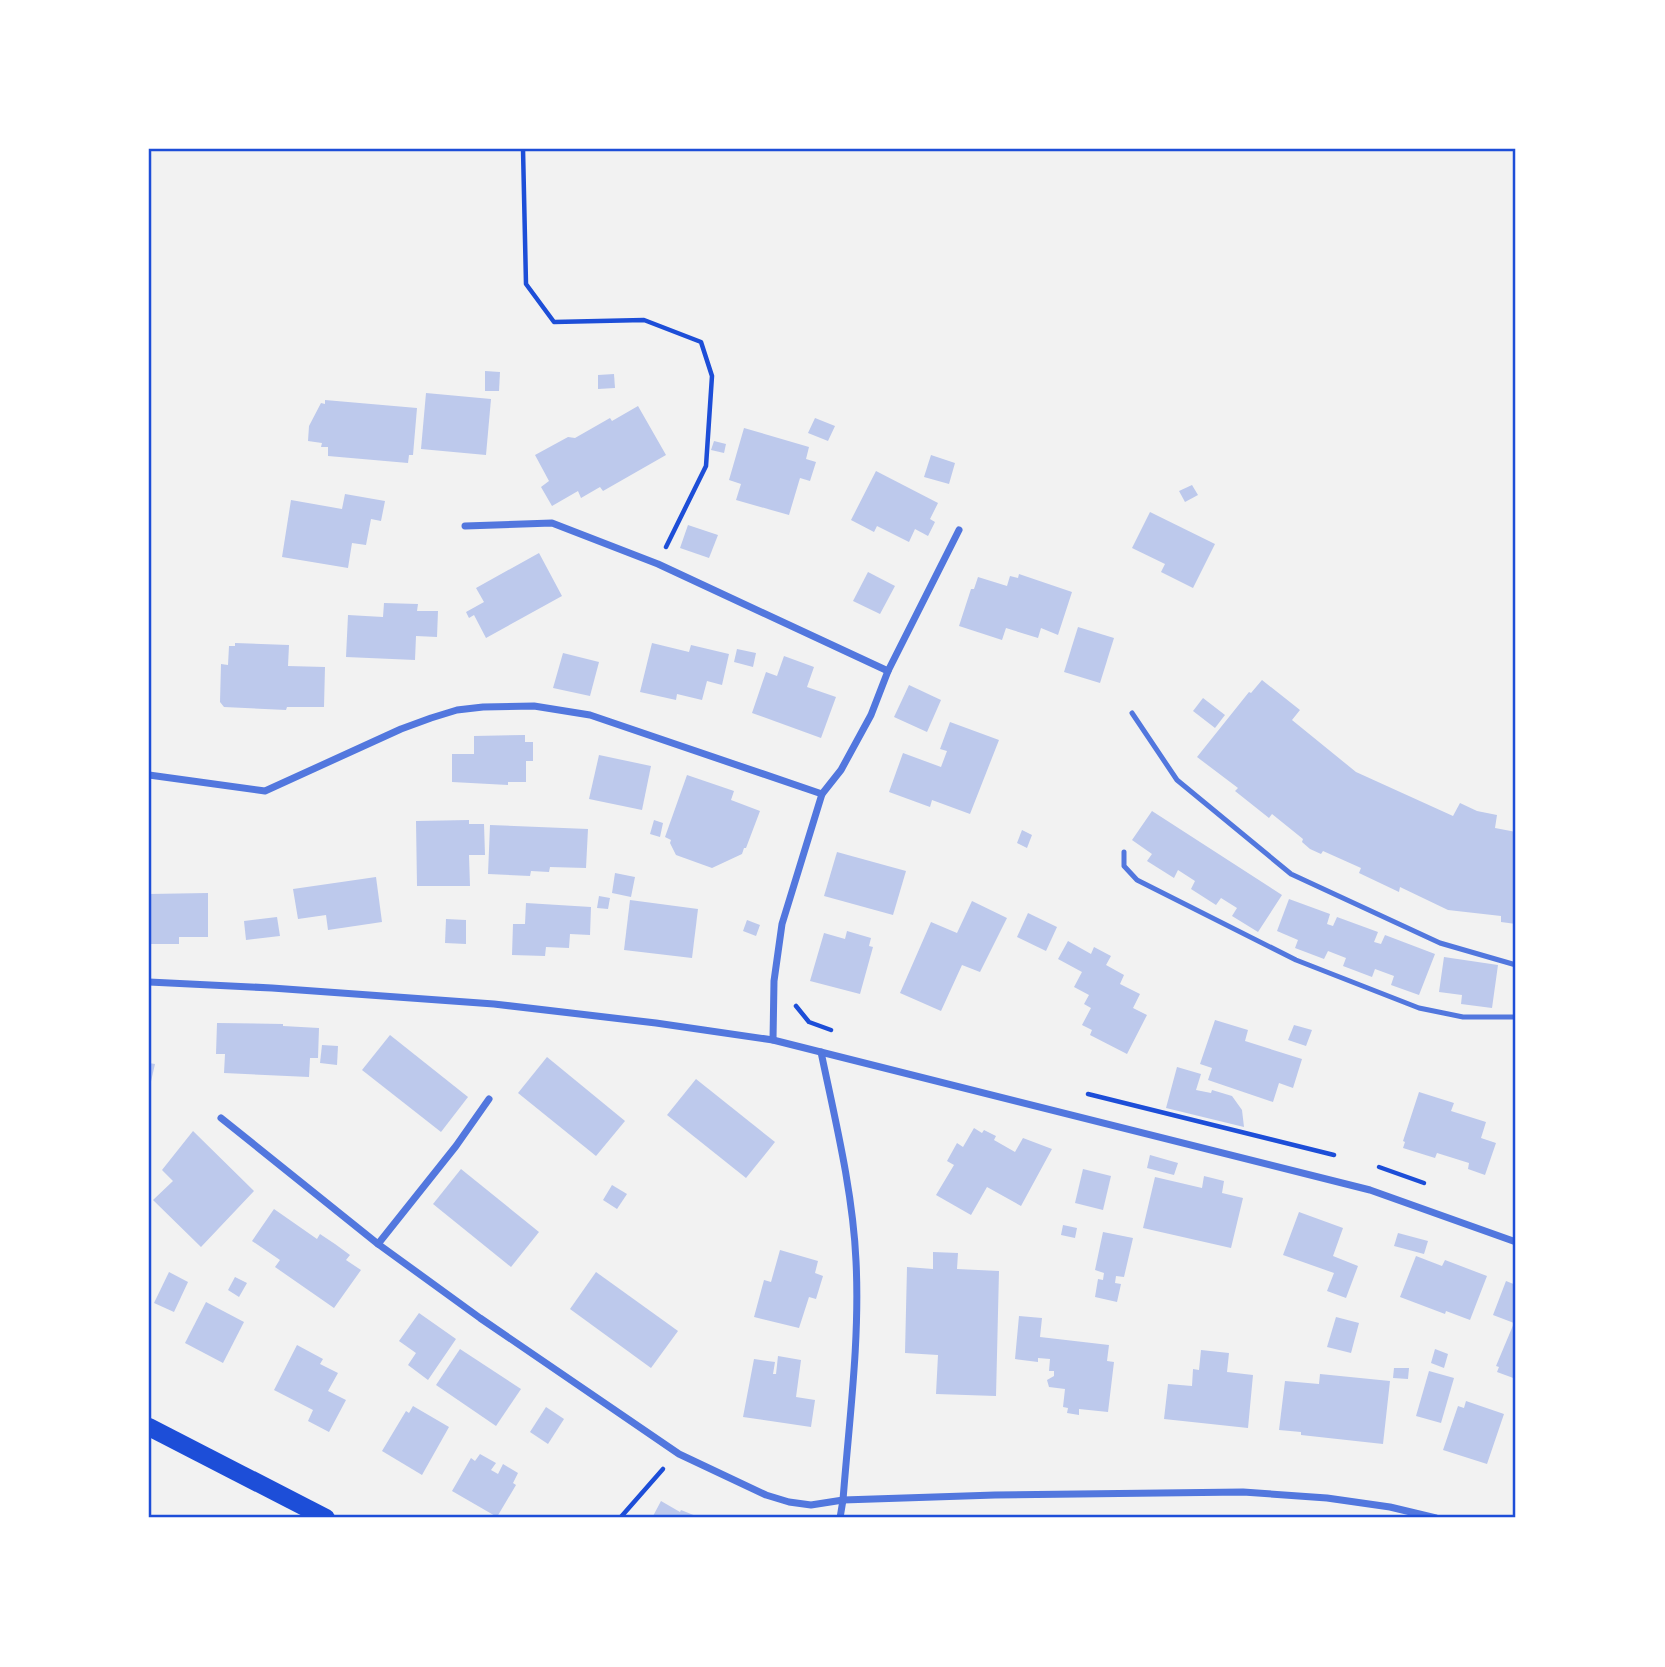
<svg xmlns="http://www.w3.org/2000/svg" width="1665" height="1667" viewBox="0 0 1665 1667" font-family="Commissioner,sans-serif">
<rect width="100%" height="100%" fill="#f2f2f2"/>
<!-- building -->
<g fill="#bdc9ec">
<path d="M485 371 500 372 499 391H485Z"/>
<path d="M614 374 615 388 598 389V375Z"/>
<path d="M426 393 491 399 486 455 421 449Z"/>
<path d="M325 400 417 408 413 455H409L408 463 328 456V447H321L322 443 308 441 309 426 321 403 325 404Z"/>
<path d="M638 406 666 455 603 491 600 487 581 498 578 491 552 506 541 487 549 481 535 455 568 437 575 438 610 418 612 421Z"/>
<path d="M815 418 835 426 828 441 808 433Z"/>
<path d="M744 428 809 447 806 459 816 462 810 481 800 478 789 515 736 500 741 484 729 480Z"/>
<path d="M714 441 726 444 724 453 711 450Z"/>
<path d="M931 455 955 463 949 484 924 477Z"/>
<path d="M876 471 938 503 930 519 935 522 928 536 915 529 909 542 877 526 874 532 851 520Z"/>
<path d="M1192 485 1198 495 1185 502 1179 491Z"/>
<path d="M345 494 385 501 381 521 371 519 366 545 352 543 348 568 282 557 291 500 342 509Z"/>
<path d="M1150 512 1215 544 1193 588 1161 572 1165 564 1132 548Z"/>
<path d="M688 525 718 535 709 558 680 548Z"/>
<path d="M539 553 562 596 486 638 474 615 469 618 466 612 484 602 476 588Z"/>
<path d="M868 572 895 586 880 614 853 601Z"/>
<path d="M1019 574 1072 592 1058 635 1041 628 1038 638 1006 628 1002 640 959 626 971 589H974L978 577 1007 586 1010 576 1018 578Z"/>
<path d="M384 603 418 604 417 611H438L437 637 416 636 415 660 346 657 348 615 383 617Z"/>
<path d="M1078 627 1114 638 1100 683 1064 672Z"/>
<path d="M235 643 289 645 288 666 325 667 324 707H287L286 710 224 707 220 702 221 664 228 665 229 646H235Z"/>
<path d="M652 643 689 652 691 645 729 654 722 685 707 681 702 700 677 694 676 700 640 692Z"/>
<path d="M737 649 756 653 753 667 734 662Z"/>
<path d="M563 653 599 662 590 696 553 688Z"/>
<path d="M784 656 814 667 807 687 836 697 821 738 752 713 766 672 777 676Z"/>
<path d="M1262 680 1300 710 1292 720 1356 772 1453 816 1460 803 1477 811 1497 815 1495 828 1516 832V924L1501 922V916L1448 910 1400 887 1399 892 1359 873 1361 868 1323 851 1321 854 1310 849 1302 842 1303 839 1272 814 1269 818 1235 791 1238 788 1197 757 1249 692 1251 693Z"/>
<path d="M909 685 941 700 927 732 894 717Z"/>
<path d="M1203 698 1225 715 1215 728 1193 711Z"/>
<path d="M950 722 999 740 970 814 932 800 930 807 889 792 903 753 941 767 947 751 940 749Z"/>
<path d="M525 735V742H533V761H526V782H508V785L452 782V754H474V736Z"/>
<path d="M599 755 651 766 642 810 589 799Z"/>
<path d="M687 775 734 791 731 800 760 811 746 848H744L742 854 712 868 676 855 670 843 671 840 665 837Z"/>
<path d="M1152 811 1282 895 1258 932 1232 916 1237 908 1221 898 1216 905 1191 889 1195 881 1178 870 1174 878 1147 861 1152 854 1132 840Z"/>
<path d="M469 820V824H484L485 855H469L470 886H417L416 821Z"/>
<path d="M654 820 663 823 660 837 650 834Z"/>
<path d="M490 825 588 829 586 868 550 867 549 872 531 871 530 876 488 874Z"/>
<path d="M1022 830 1032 835 1027 848 1017 843Z"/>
<path d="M837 852 906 871 893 915 824 896Z"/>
<path d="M615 873 635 877 631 897 612 893Z"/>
<path d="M376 877 382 922 328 930 326 915 298 919 293 889Z"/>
<path d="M208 893V937H179V944H149V894Z"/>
<path d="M599 896 610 898 608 909 597 908Z"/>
<path d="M1289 899 1330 914 1327 924 1333 926 1337 917 1378 932 1374 942 1381 944 1385 935 1435 954 1419 995 1391 985 1394 976 1375 969 1372 977 1343 966 1346 958 1328 951 1324 959 1295 948 1298 940 1277 931Z"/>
<path d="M630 900 698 909 692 958 624 950Z"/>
<path d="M972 901 1007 918 980 972 962 965 941 1011 900 993 931 922 957 933Z"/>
<path d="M526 903 591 907 590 935 570 934 569 948 546 947 545 956 512 955 513 924H525Z"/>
<path d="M1028 913 1057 927 1046 951 1017 937Z"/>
<path d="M277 917 280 936 246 940 244 921Z"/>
<path d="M446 919 466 920V944L445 943Z"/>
<path d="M747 920 760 925 756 936 743 931Z"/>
<path d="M847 931 871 938 869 946 873 947 860 994 810 981 824 933 845 939Z"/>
<path d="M1068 941 1091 954 1094 947 1111 956 1106 965 1124 975 1120 984 1140 994 1133 1008 1147 1015 1127 1054 1090 1035 1092 1030 1082 1025 1091 1008 1084 1004 1089 995 1074 987 1082 972 1058 959Z"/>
<path d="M1444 957 1498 965 1492 1008 1461 1004 1462 995 1439 992Z"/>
<path d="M1215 1020 1248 1030 1245 1041 1302 1059 1293 1088 1279 1083 1273 1102 1208 1080 1212 1068 1200 1064Z"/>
<path d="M217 1023 283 1024V1026L319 1028 318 1058H310L309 1077 224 1073 225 1054H216Z"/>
<path d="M1294 1025 1312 1030 1306 1046 1288 1040Z"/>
<path d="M390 1035 468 1097 441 1132 362 1070Z"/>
<path d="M322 1045 338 1046 337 1065 320 1063Z"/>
<path d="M547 1057 625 1121 596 1156 518 1093Z"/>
<path d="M149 1063 155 1064 150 1086H149Z"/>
<path d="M1177 1067 1201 1074 1196 1090 1211 1093 1212 1090 1232 1096 1242 1110 1244 1127 1166 1108Z"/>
<path d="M696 1079 775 1142 746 1178 667 1115Z"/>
<path d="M1419 1092 1454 1103 1451 1111 1486 1122 1481 1138 1496 1143 1485 1175 1468 1169 1469 1163 1437 1153 1435 1158 1403 1148 1405 1142 1403 1141Z"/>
<path d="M974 1128 982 1133 984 1130 996 1136 994 1140 1015 1152 1023 1138 1052 1149 1021 1206 987 1187 971 1215 936 1195 954 1165 947 1161 957 1143 963 1147Z"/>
<path d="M193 1131 254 1191 201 1247 153 1200 173 1181 162 1170Z"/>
<path d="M1150 1155 1178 1163 1174 1175 1147 1168Z"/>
<path d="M461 1169 539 1232 511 1267 433 1204Z"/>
<path d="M1083 1169 1111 1176 1103 1210 1075 1203Z"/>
<path d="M1204 1176 1224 1181 1222 1193 1243 1198 1231 1248 1143 1228 1155 1177 1202 1188Z"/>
<path d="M612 1185 627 1194 617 1209 603 1200Z"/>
<path d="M274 1209 317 1239 320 1234 335 1244 350 1255 346 1260 361 1270 334 1308 275 1267 280 1260 252 1241Z"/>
<path d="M1299 1212 1343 1228 1333 1256 1358 1266 1346 1298 1327 1291 1334 1273 1283 1255Z"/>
<path d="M1063 1225 1077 1228 1075 1238 1061 1235Z"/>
<path d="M1103 1232 1133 1238 1124 1277 1116 1276 1115 1283 1121 1284 1117 1302 1095 1297 1098 1279 1103 1280 1104 1273 1095 1270Z"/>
<path d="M1398 1233 1428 1241 1424 1254 1394 1246Z"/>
<path d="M780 1250 818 1261 815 1273 823 1276 816 1299 809 1297 799 1328 754 1317 764 1280 771 1282Z"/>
<path d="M933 1252 958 1253 957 1269 999 1271 996 1396 936 1394 938 1355 905 1353 907 1267 933 1269Z"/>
<path d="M1416 1256 1442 1266 1445 1260 1487 1276 1470 1320 1446 1311 1445 1314 1400 1297Z"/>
<path d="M169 1272 188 1282 174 1312 154 1303Z"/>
<path d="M596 1272 678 1331 651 1368 570 1309Z"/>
<path d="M235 1277 247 1283 239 1297 228 1290Z"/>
<path d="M1506 1281 1516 1285V1379L1497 1372 1499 1367 1496 1366 1514 1323 1493 1315Z"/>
<path d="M206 1302 244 1322 223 1363 185 1343Z"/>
<path d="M419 1313 456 1339 428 1380 408 1365 416 1353 399 1341Z"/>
<path d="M1019 1316 1042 1318 1040 1337 1109 1345 1107 1361 1114 1362 1108 1412 1079 1409V1415L1067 1413 1068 1408 1063 1407 1065 1389 1049 1387 1047 1380 1054 1376V1371H1049L1050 1359 1038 1358V1362L1015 1359Z"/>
<path d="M1336 1317 1359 1323 1351 1353 1327 1347Z"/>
<path d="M297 1345 323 1359 320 1364 338 1373 328 1391 346 1400 329 1432 308 1421 313 1410 274 1390Z"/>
<path d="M460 1349 521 1389 496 1426 436 1385Z"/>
<path d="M1435 1349 1448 1354 1444 1368 1431 1363Z"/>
<path d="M1201 1350 1229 1353 1227 1372 1253 1375 1248 1428 1164 1419 1168 1384 1192 1386 1193 1369 1199 1370Z"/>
<path d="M778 1356 801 1360 796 1397 815 1400 811 1427 743 1417 754 1359 775 1362 773 1374H776Z"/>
<path d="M1394 1368H1409L1408 1379 1393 1378Z"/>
<path d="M1429 1371 1454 1378 1441 1423 1416 1416Z"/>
<path d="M1320 1374 1390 1381 1383 1444 1301 1435V1432L1279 1430 1285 1381 1319 1384Z"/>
<path d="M1466 1401 1504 1414 1487 1464 1443 1450 1458 1406 1464 1408Z"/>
<path d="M413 1406 449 1427 422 1475 382 1451 406 1411 409 1413Z"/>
<path d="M546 1407 564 1419 548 1444 530 1432Z"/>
<path d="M480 1454 496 1463 491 1470 498 1474 503 1464 518 1473 513 1483 516 1485 497 1517 452 1491 471 1458 475 1461Z"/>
<path d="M661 1501 680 1512 681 1510 701 1518H652Z"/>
</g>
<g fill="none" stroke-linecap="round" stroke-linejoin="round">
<!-- path -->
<g stroke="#1d4ed8" stroke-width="4.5">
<path d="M523 149 526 284 554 322 644 320 701 342 712 376 706 466 666 547"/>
<path d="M796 1006 809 1022 831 1030"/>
<path d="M1088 1094 1334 1155"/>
<path d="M1379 1167 1424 1183"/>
<path d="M620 1518 663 1469"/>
</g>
<!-- service -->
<g stroke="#5277de" stroke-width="5">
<path d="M1132 713 1177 780 1291 874 1440 943 1516 965"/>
<path d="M1124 852V866L1137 880 1296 960 1419 1008 1463 1017H1516"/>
</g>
<!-- minor -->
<g stroke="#5277de" stroke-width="7">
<path d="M465 526 552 523 658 564 888 671"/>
<path d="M149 775 265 791 401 729 431 718 457 710 483 707 534 706 590 715 822 794"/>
<path d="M149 982 272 988 494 1004 656 1023 773 1040 1370 1190 1516 1242"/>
<path d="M773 1040 774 981 782 924 822 794 841 770 871 715 888 671 959 530"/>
<path d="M821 1052C835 1119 853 1192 856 1261 860 1341 849 1421 843 1500L840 1518"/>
<path d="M221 1118 378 1244 480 1318 679 1454 766 1495 789 1502 811 1505 843 1500 995 1495 1243 1492 1327 1498 1390 1507 1436 1518"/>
<path d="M378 1244 456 1146 489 1099"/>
</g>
<!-- primary -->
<path stroke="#1d4ed8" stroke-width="18" d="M149 1427 326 1518"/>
</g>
<!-- border -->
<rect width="1665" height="1667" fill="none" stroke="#ffffff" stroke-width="301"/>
<rect x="150" y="150" width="1364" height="1366" fill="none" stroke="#1d4ed8" stroke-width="2.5"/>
</svg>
